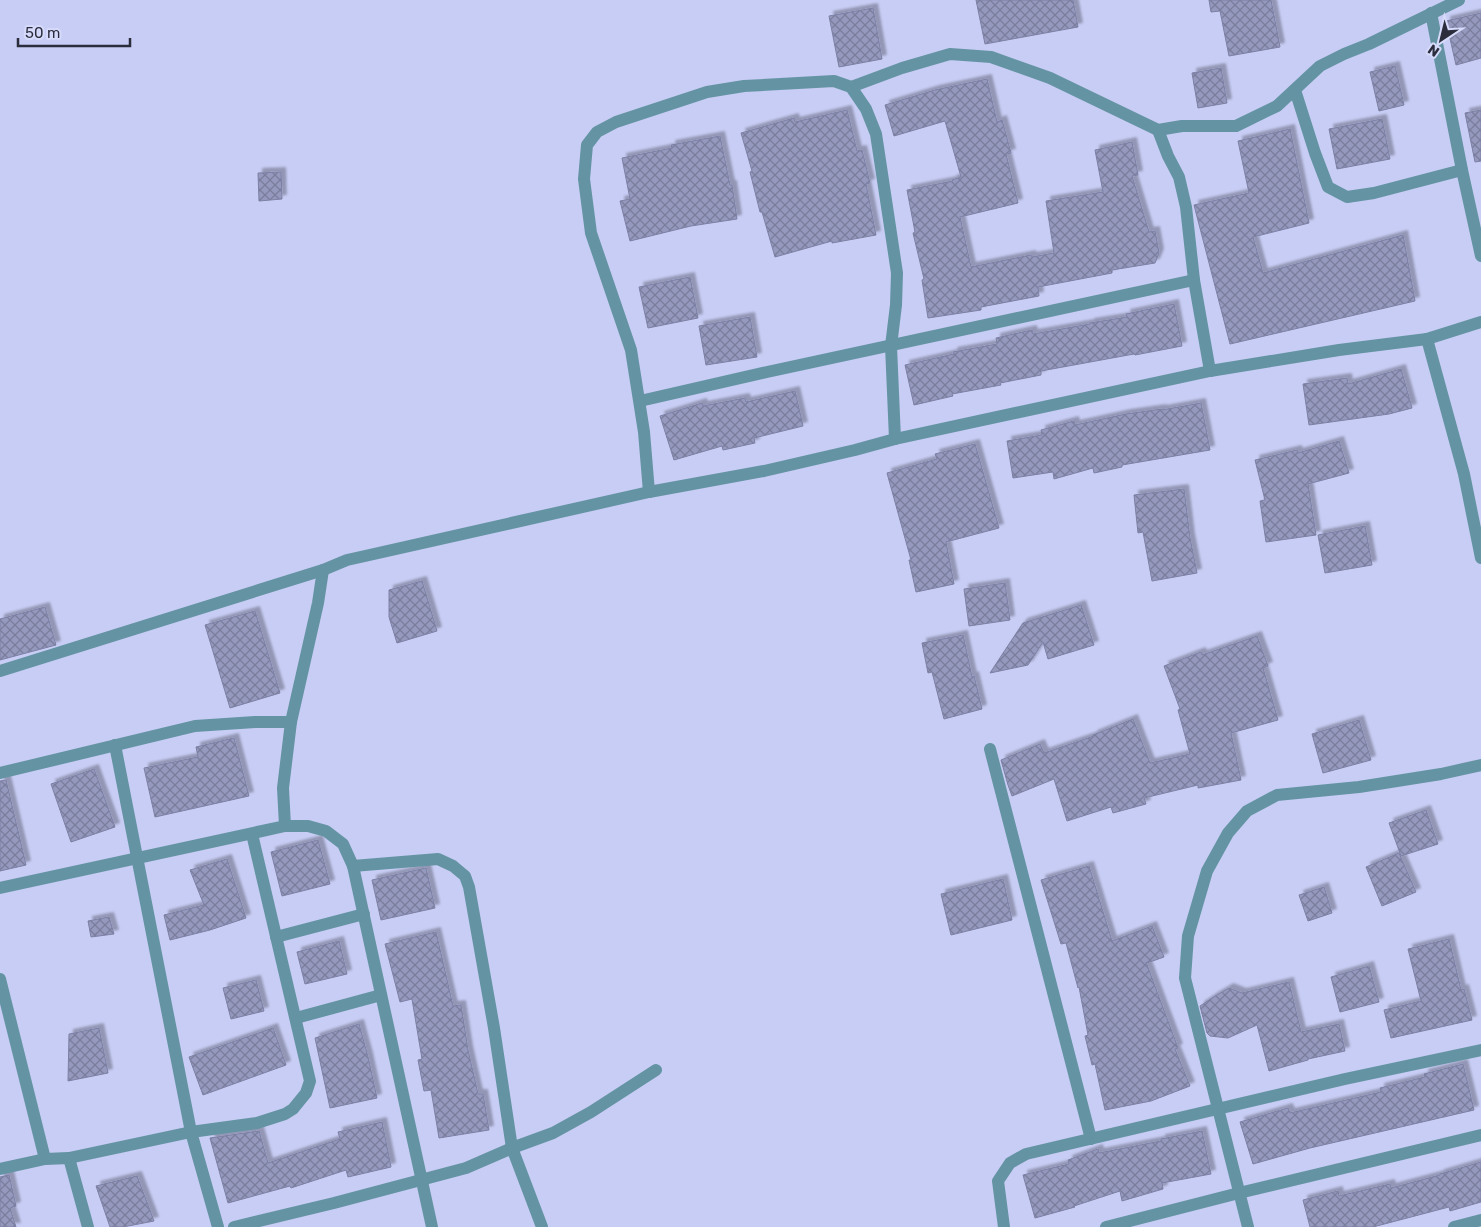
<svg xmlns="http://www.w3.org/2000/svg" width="1481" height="1227" viewBox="0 0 1481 1227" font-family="Rubik,sans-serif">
<defs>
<pattern id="building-cross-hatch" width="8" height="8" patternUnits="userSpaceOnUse" patternTransform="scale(1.25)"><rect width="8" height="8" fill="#9599be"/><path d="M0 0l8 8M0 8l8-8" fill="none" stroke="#7a7d9c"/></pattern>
<filter id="shadow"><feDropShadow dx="4.5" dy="-4.5" stdDeviation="1" flood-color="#0004"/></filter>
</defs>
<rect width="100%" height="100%" fill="#c8cdf5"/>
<!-- building -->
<g fill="url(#building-cross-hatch)" stroke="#7c80a4" filter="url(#shadow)">
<path d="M976 0H1073L1078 27 985 44Z"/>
<path d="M1209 0H1271L1280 47 1229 56 1220 11 1211 12Z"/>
<path d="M873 8 882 59 839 67 829 16Z"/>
<path d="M1481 13V58L1456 65 1446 21Z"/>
<path d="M1395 66 1404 105 1379 111 1370 72Z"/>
<path d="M1221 68 1227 103 1198 108 1192 73Z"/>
<path d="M987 79 997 122 1002 120 1011 153 1006 154 1018 203 960 217 971 267 1031 255 1032 257 1054 253 1046 201 1103 192 1095 150 1132 142 1138 175 1132 176 1149 232 1155 231 1159 253 1155 263 1112 270V273L1038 287 1039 296 981 307V310L928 318 922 280 924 279 913 233 915 232 907 190 953 181 952 180 961 177 945 121 894 136 885 105 935 90Z"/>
<path d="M847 110 857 151 862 150 870 183 866 184 876 235 832 243V241L775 257 762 212H760L750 172 752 171 741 133 794 118 795 122Z"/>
<path d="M1481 110V161L1475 162 1465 113Z"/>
<path d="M1382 119 1390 159 1337 169 1329 129Z"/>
<path d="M1290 129 1309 223 1253 237 1263 273 1403 235 1415 301 1230 344 1194 205 1249 193 1238 141Z"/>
<path d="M720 136 730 185H732L737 219 691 226 630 241 620 201 630 199 622 158 672 148 671 145Z"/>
<path d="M281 172 282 199 259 201 258 173Z"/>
<path d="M690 277 698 318 648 328 639 287Z"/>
<path d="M1174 304 1182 346 1135 355 1134 354 1041 371V375L1000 383 1001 385 952 394 953 396 914 405 905 365 954 354 953 352 997 344 996 338 1032 330 1033 334 1090 324V323L1127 317 1126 314Z"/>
<path d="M750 317 757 357 706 365 699 326Z"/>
<path d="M1401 369 1412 408 1389 414 1309 425 1303 384 1347 378 1348 384Z"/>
<path d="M795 391 803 426 754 438 755 443 723 450 722 446 674 460 660 416 702 403 703 406 745 398 746 402Z"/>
<path d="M1201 403 1210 450 1122 465V467L1094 473 1093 468 1054 479 1053 472 1013 478 1007 441 1042 435 1041 430 1074 421 1075 425 1126 414 1162 409V410Z"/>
<path d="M1339 441 1349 473 1308 484 1316 535 1266 542 1260 501 1265 500 1255 460 1297 450 1298 453Z"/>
<path d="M975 444 999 528 946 542 954 584 916 592 909 560H911L887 473 937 459 935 454Z"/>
<path d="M1184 489 1190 538 1197 573 1152 581 1143 532 1138 533 1134 495Z"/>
<path d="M1365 526 1372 565 1325 573 1318 535Z"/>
<path d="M422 581 437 631 397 643 389 617V590Z"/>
<path d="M1005 583 1010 620 969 626 964 589Z"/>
<path d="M1081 605 1094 645 1048 659 1043 642 1028 665 990 673 1023 623Z"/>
<path d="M45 607 56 645 0 660V619Z"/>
<path d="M255 611 280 693 230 708 205 625Z"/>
<path d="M963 635 972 677 974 676 982 709 944 719 932 672 928 673 922 643Z"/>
<path d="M1257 636 1268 666 1263 668 1278 720 1231 733 1241 780 1198 788V785L1144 798 1146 804 1113 813 1111 807 1067 821 1054 779 1012 796 1008 785 1001 760 1040 744 1044 753 1094 736 1093 735 1133 719 1150 763 1190 754 1178 710 1180 709 1164 666 1201 652 1202 655Z"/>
<path d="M1359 720 1371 760 1323 773 1312 734Z"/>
<path d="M234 738 249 796 155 817 144 768 198 757 196 747Z"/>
<path d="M94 769 115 827 71 842 51 784Z"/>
<path d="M6 780 26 865 0 871V781Z"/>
<path d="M1426 810 1438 844 1401 856 1389 823Z"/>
<path d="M318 840 330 884 282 896 271 852Z"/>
<path d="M1399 853 1416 892 1382 906 1366 867Z"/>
<path d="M227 859 246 918 210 930 170 940 164 915 204 905 190 870Z"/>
<path d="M1089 866 1112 941 1152 926 1164 957 1147 963 1146 962 1178 1048 1175 1049 1190 1086 1151 1101 1105 1110 1095 1064 1092 1065 1085 1036 1088 1035 1079 987 1078 988 1066 943 1061 944 1041 880Z"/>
<path d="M426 868 435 908 381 920 372 880Z"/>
<path d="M1003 879 1012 920 951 935 941 894Z"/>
<path d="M1324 887 1332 913 1308 921 1299 895Z"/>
<path d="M109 917 114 934 91 937 88 921Z"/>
<path d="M436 932 453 1006 461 1005 468 1050 478 1094H483L489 1130 439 1138 431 1090 424 1091 418 1060 422 1059 412 999 400 1002 385 944Z"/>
<path d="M1449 939 1461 990 1464 989 1472 1020 1391 1038 1384 1010 1421 1001 1408 949Z"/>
<path d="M339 941 347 974 305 984 297 952Z"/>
<path d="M1369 966 1379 1002 1340 1012 1331 977Z"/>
<path d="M256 980 264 1011 231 1019 223 988Z"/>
<path d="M1289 982 1301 1032 1339 1024 1345 1051 1308 1059V1060L1269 1071 1257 1025 1228 1038 1210 1036 1207 1033 1200 1006 1215 996 1229 988 1242 993Z"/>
<path d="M359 1024 368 1057 377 1098 330 1108 315 1038Z"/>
<path d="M99 1028 108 1073 68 1081 69 1034Z"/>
<path d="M273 1028 286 1065 203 1095 189 1057Z"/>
<path d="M1463 1064 1474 1110 1310 1148 1253 1164 1240 1122 1288 1108 1290 1113 1381 1092 1380 1088 1425 1077 1424 1074Z"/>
<path d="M382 1122 391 1167 348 1177 346 1170 291 1188 290 1186 228 1203 210 1138 259 1131 268 1163 340 1139 338 1132Z"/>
<path d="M1202 1131 1211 1174 1162 1183 1163 1189 1122 1201 1120 1191 1074 1206 1075 1207 1035 1218 1023 1175 1069 1164 1068 1160 1098 1149 1099 1153 1161 1141V1139Z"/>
<path d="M1481 1162V1202L1450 1211 1449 1207 1373 1227H1310L1303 1200 1338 1191 1339 1196 1390 1184 1391 1188 1440 1175V1174Z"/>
<path d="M9 1175 16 1206 10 1208 16 1227H0V1177Z"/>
<path d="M137 1176 154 1221 123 1227H110L96 1186Z"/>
</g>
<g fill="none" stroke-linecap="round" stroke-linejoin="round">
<!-- minor -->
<g stroke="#6494a3" stroke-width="12">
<path d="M1431 13 1462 170 1481 256"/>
<path d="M851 87 902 68 950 54 991 57 1050 78 1158 130 1182 126H1236L1277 106 1320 66 1344 54 1369 44 1459 0"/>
<path d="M1295 90 1315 153 1328 187 1347 197 1374 193 1462 170"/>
<path d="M1158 130 1168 156 1179 177 1186 207 1194 280 1210 371"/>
<path d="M1427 339 1481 322"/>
<path d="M640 401 767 372 1194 280"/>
<path d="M649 492 644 432 631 350 591 233 584 179 587 145 597 132 616 122 707 92 744 86 834 81 851 87 866 109 876 134 897 273 896 305 891 346 895 439"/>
<path d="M0 671 323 570 347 560 365 556 649 492 764 471 855 450 895 439 1210 371 1339 350 1427 339 1464 474 1481 558"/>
<path d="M115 745 191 1132 218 1227"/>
<path d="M990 749 1091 1139"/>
<path d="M0 773 195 726 255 722H291"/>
<path d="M285 826 283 788 291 722 318 603 323 570"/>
<path d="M353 866 438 859 453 866 465 876 469 887 494 1028 512 1148 542 1227"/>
<path d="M0 888 285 826H308L326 831 343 844 353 866 432 1227"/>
<path d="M276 937 364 914"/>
<path d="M0 979 45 1159"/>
<path d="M296 1018 381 995"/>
<path d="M69 1158 191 1132 257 1123 285 1114 293 1109 306 1093 310 1081 252 834"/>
<path d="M0 1169 45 1159 69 1158 88 1227"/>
<path d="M234 1227 334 1203 466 1168 512 1148 553 1133 591 1112 656 1070"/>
<path d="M1004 1227 998 1181 1010 1163 1026 1154 1345 1079 1481 1050"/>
<path d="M1106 1227 1239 1193 1481 1135"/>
<path d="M1248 1227 1185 978 1188 936 1207 871 1228 833 1247 811 1277 795 1359 787 1441 774 1481 765"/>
<path d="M1454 1227 1481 1220"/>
</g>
</g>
<!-- north arrow -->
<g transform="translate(1441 40) rotate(215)" stroke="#d7dbfb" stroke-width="4" paint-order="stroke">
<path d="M0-4L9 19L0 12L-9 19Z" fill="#2b2d3c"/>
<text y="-8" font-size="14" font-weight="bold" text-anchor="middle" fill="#2b2d3c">N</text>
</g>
<!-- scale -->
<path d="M18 38v8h112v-8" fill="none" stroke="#2b2d3c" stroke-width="2.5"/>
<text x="25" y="38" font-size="15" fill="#2b2d3c" stroke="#d7dbfb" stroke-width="4" paint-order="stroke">50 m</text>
</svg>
